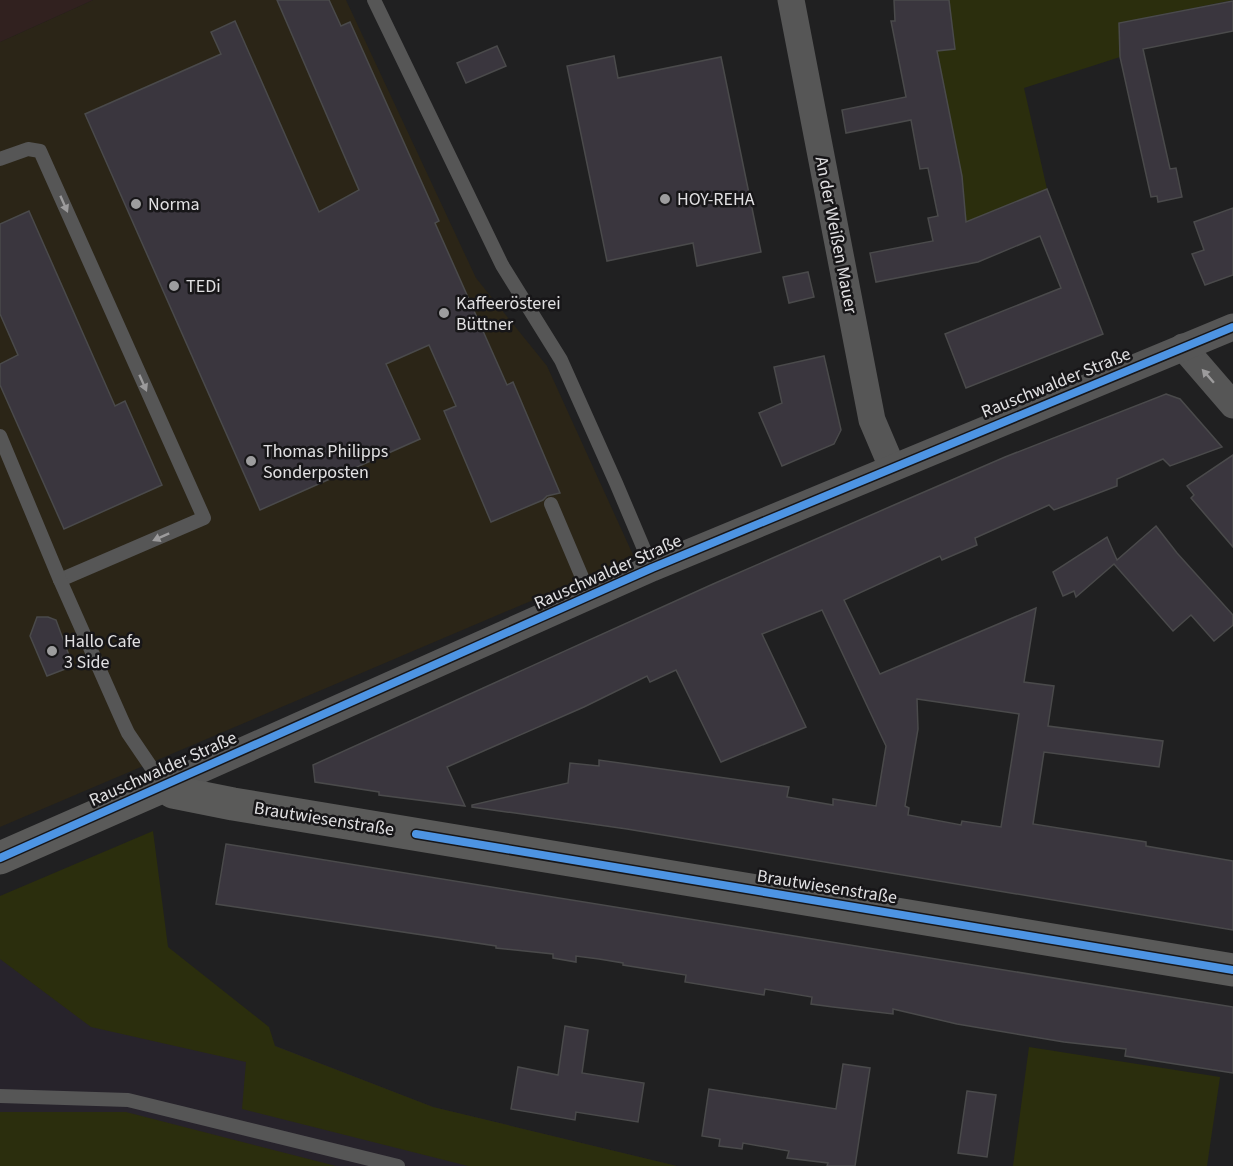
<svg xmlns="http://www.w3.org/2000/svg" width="1233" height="1166" viewBox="0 0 1233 1166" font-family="'Source Sans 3',sans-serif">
<rect width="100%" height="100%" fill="#202021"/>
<!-- commercial -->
<path fill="#2b2517" d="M93 0H346L476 278 547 366 634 557 0 827V42Z"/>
<!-- industrial -->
<path fill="#31211f" d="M0 0H93L0 42Z"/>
<!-- built -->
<path fill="#27232b" d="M0 939 433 1107 677 1166H0Z"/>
<!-- green -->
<g fill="#2b2e0d">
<path d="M949 0H1233L1119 23 1120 57 1024 88 1047 189 966 222 937 51 955 49Z"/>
<path d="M153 831 168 947 269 1027 275 1046 433 1107 677 1166H468L242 1109 246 1062 91 1027 0 959V896Z"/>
<path d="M1029 1047 1220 1077 1207 1166H1013Z"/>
<path d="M0 1112H126L336 1166H0Z"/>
</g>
<!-- building -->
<g fill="#3a363e" stroke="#4a4a4b" stroke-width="1.5" fill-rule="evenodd">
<path d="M277 0H329L341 26 350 22 439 221 435 223 507 385 513 382 560 493 547 496 543 500 491 522 444 411 456 406 429 345 386 364 420 439 260 510 85 114 221 54 211 32 235 21 319 212 359 190Z"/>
<path d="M894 0H949L955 49 937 51 962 176 966 222 1047 189 1103 334 966 388 945 334 1061 288 1040 236 978 262 876 282 870 253 933 241 928 218 938 216 928 168 920 169 911 120 846 133 842 110 906 97 891 21H895Z"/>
<path d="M1233 1V31L1143 49 1170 169 1176 168 1182 197 1158 202 1157 196 1151 197 1120 57 1119 23Z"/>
<path d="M497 46 506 66 466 83 457 63Z"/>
<path d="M614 56 618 78 721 57 761 252 697 266 693 243 607 261 567 66Z"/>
<path d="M1233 208V275L1205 285 1192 254 1204 250 1194 222Z"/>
<path d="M29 211 115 406 125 401 162 485 64 529 0 385V364L18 355 0 314V224Z"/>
<path d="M808 272 814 297 789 303 783 277Z"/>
<path d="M824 356 841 430 834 444 782 466 759 413 782 403 774 367Z"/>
<path d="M1166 394 1180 399 1222 447 1170 466 1163 459 1117 479V486L1054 510 1049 505 975 538 977 545 942 560 940 556 844 600 880 674 1036 608 1024 682 1054 686 1048 726 1163 741 1159 767 1044 752 1033 824 1146 842V846L1233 861V930L627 829 472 807V805L568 783 570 763 599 766V760L789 787 787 797 833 805V799L876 806 886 746 822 610 762 634 806 727 721 762 676 670 650 682 647 676 584 707 447 767 465 806 379 795V792L315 782 313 765 713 584 894 505 1005 457ZM917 699 1019 714 1001 827 962 821 961 825 908 815 909 808 905 806 918 729Z"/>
<path d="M1233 455V547L1191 498 1194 495 1187 486Z"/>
<path d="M1156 526 1177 553 1233 615V625L1214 641 1191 615 1173 631 1114 564 1076 597 1074 591 1063 596 1053 572 1107 537 1117 560Z"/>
<path d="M37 617H48L56 620 73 666 47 676 30 636Z"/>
<path d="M226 844 1233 1007V1073L1125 1056 1126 1049 1064 1042 957 1024 893 1009V1014L833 1007 811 1004 812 997 765 989 764 995 685 982 686 975 623 965V963L599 959 576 956V962L553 958V954L496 948V946L216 904Z"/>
<path d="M565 1026 588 1030 582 1073 644 1083 638 1122 576 1112 575 1120 511 1109 518 1067 558 1075Z"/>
<path d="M843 1064 870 1068 855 1166H827L828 1163 787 1158 789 1151 743 1143 742 1149 719 1146 720 1139 702 1136 709 1089 836 1109Z"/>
<path d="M967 1091 996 1095 987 1157 958 1153Z"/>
</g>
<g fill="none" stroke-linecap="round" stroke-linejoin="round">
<!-- lane -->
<g stroke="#565656" stroke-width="14">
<path d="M374 0 502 265 561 360 616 483 652 568"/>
<path d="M0 159 28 149 40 151 204 518 60 580"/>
<path d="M0 436 60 580 122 720 128 733 164 786"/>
<path d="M551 504 590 596"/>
<path d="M0 1096 128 1100 398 1166"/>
</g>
<!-- street -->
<g stroke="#565656" stroke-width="27">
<path d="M791 0 872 420 892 467"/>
<path d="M1183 347 1233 405"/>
<path d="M164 786 652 568 1233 327"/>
</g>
<!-- secondary -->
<path stroke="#5a5a59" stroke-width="33" d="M0 858 164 786 173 792 233 804 1233 970"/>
<defs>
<g id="cycleway">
<path d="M416 834 1233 970"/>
<path d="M0 858 652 568 1233 327"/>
</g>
</defs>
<!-- cycleway casing -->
<use href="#cycleway" stroke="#171618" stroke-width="11"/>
<!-- cycleway -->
<use href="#cycleway" stroke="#4d94e3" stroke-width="8"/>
</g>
<!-- one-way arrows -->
<defs><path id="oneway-solid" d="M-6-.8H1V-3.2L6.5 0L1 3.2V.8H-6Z" transform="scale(1.5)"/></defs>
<g fill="#9c9b9c">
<use href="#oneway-solid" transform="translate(64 204) rotate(66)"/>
<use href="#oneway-solid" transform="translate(1208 376) rotate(-131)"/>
<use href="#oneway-solid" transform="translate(143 383) rotate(66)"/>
<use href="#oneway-solid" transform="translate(161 537) rotate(156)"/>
</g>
<!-- markers -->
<g fill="#9d9d9e" stroke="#171618" stroke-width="2">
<circle cx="665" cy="199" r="6"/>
<circle cx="136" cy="204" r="6"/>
<circle cx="174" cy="286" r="6"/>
<circle cx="444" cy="313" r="6"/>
<circle cx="251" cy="461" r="6"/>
<circle cx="52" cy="651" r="6"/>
</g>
<g text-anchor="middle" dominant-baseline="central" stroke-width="5" stroke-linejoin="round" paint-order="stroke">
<!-- poi labels -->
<g font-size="18" fill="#e1e0e2" stroke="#171618" text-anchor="start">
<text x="677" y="199">HOY-REHA</text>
<text x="148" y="204">Norma</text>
<text x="186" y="286">TEDi</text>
<text x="456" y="303">Kaffeerösterei<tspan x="456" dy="21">Büttner</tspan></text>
<text x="263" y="451">Thomas Philipps<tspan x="263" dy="21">Sonderposten</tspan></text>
<text x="64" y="641">Hallo Cafe<tspan x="64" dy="21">3 Side</tspan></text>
</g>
<!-- street labels -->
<g font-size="18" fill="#e1e0e2" stroke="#171618">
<text transform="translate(836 235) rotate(79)">An der Weißen Mauer</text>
<text transform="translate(1056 383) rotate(-22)">Rauschwalder Straße</text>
<text transform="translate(608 572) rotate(-24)">Rauschwalder Straße</text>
<text transform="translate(163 769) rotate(-24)">Rauschwalder Straße</text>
<text transform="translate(324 819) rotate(9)">Brautwiesenstraße</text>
<text transform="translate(827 887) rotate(9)">Brautwiesenstraße</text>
</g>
</g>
</svg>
